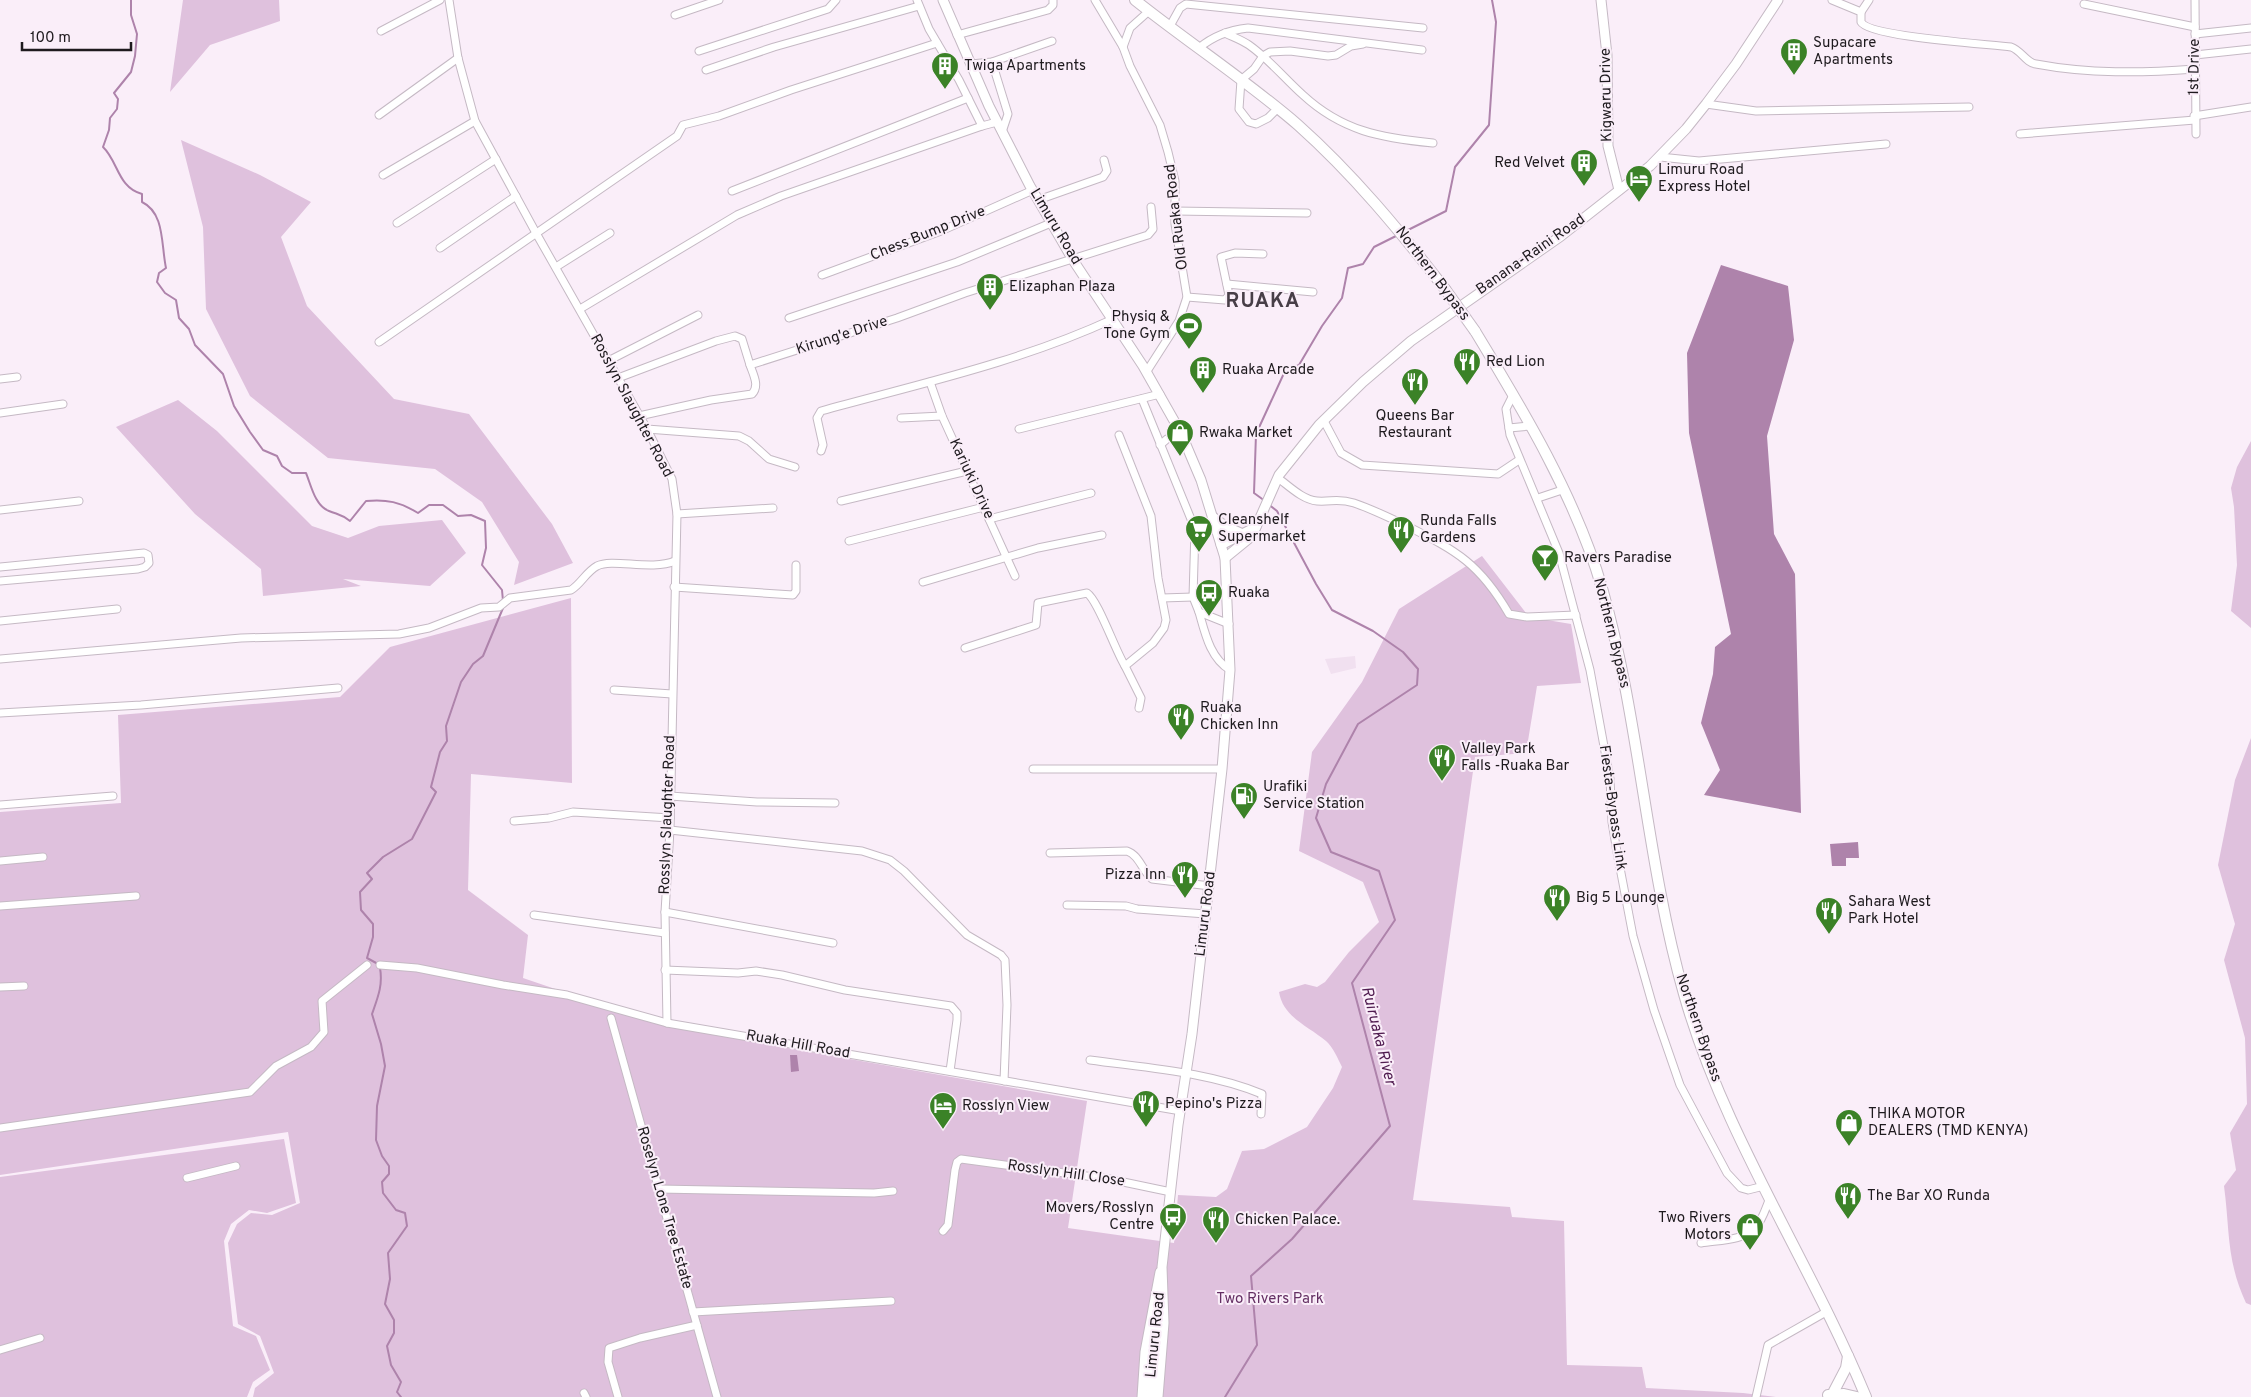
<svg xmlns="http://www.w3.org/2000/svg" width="2251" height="1397" viewBox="0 0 2251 1397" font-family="Overpass,sans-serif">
<rect width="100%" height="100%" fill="#faeef9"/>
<!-- built -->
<path fill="#f1e0f0" d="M1355 656 1356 668 1331 674 1325 659Z"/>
<!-- green -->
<g fill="#dfc1dd">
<path d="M183 0H279L280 21 210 45 170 92Z"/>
<path d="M181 140 260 175 311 202 281 237 307 306 394 399 469 414 552 524 573 563 514 585 519 562 482 502 435 469 328 458 250 396 206 309 203 227Z"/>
<path d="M178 400 217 431 312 526 348 538 379 526 442 520 466 553 430 586 343 579 361 586 263 596 261 569 195 514 116 427Z"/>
<path d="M2251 441V628L2231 611 2237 565 2234 507 2231 488 2237 467Z"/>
<path d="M1482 556 1529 617 1571 624 1581 683 1537 686 1526 753 1475 757 1413 1200 1510 1207 1512 1217 1564 1221 1567 1365 1642 1367 1646 1388 1743 1393 1776 1397H253L255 1388 274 1373 260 1336 238 1324 228 1243 237 1224 251 1213 272 1215 300 1203 288 1132 0 1175V812L121 803 118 715 340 697 390 647 571 598 572 783 471 774 468 890 528 935 523 978 664 1026 1087 1101 1068 1228 1174 1243 1178 1195 1216 1197 1227 1189 1242 1151 1264 1149 1307 1127 1333 1088 1342 1067C1338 1059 1333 1047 1326 1041 1308 1026 1283 1017 1279 992L1305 984 1317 987 1325 982 1349 952 1379 922 1363 882 1299 851 1312 752 1362 682 1399 609Z"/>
<path d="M2251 738V1305L2246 1303C2226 1260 2230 1230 2224 1186L2236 1170 2230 1133 2247 1104 2245 1038 2224 960 2235 924 2218 865 2235 780Z"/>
<path d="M284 1139 296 1203 267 1213 249 1210 231 1224 224 1241 233 1326 256 1336 270 1370 253 1382 247 1397H0V1177Z"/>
</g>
<!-- water -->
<g fill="#ae83ab">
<path d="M1721 265 1788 286 1794 340 1767 436 1774 534 1795 574 1801 813 1704 795 1720 770 1701 723 1713 674 1715 647 1731 634 1689 433 1687 353Z"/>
<path d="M1858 842 1859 858H1846V866H1832L1830 844Z"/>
<path d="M790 1055H797L799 1071 791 1072Z"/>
</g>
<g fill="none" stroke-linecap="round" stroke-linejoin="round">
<!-- stream -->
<g stroke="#ae83ab" stroke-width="2">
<path d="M131 0V15L137 34 135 56 131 72 114 93 118 99 117 109 110 118 109 130 103 147C118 161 118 188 142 194V202C165 213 161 245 166 268L159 273 157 282 165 293 176 300 179 318 189 329 195 345 223 374 234 406 250 432 263 450 277 456 282 466 292 473H306C311 485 315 506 329 511 339 515 341 514 350 521L366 501C387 499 400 502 418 513L429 505H443L458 516 471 515 485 521 486 548 482 565 502 590 503 601"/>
<path d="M1408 230 1446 211 1455 167 1489 125 1496 22 1492 0"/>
<path d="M1265 501 1254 493 1256 434 1285 371 1299 365 1322 326 1342 298 1348 268 1363 264 1374 247 1396 236"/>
<path d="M378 964 367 958 373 937V924L361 910 360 892 372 879 367 873 383 857 412 839 436 792 431 787 440 752 447 741 446 726 461 682 473 664 483 656 503 608"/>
<path d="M380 968C383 985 378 997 372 1014L381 1044 385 1066 377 1106 376 1140 382 1156 389 1166V1174L382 1182 383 1193 396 1210 405 1213 407 1226 388 1253 390 1279 385 1304 394 1320V1333L387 1346 391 1365 401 1382 397 1392 401 1397"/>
<path d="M1225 1397 1257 1345 1251 1276 1292 1239 1390 1126 1352 983 1395 920 1379 871 1331 852 1316 818 1326 784 1358 724 1417 685 1418 669 1403 652 1373 631 1332 610 1316 584 1277 511 1268 504"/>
</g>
<defs>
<g id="minor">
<path d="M449 0 458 58 475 121 536 233 647 429 672 479 677 514 670 830 665 912 667 1023"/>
<path d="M917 0 929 29 959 80 982 126 997 122"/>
<path d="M1095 0 1123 47"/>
<path d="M1832 0 1861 12V22C1869 37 1988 44 2011 47 2021 50 2026 63 2036 64 2089 74 2142 73 2195 69"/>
<path d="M2195 0 2196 134"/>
<path d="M2084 4 2195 27"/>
<path d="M1861 12 1869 0"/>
<path d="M675 15 719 0"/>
<path d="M1170 26 1180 8 1186 4 1423 28"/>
<path d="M381 31 440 0"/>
<path d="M1225 33C1233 37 1242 40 1249 45 1269 59 1285 79 1303 95 1342 131 1381 138 1433 143"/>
<path d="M2195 34 2251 28"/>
<path d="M957 35 1048 10 1053 5V0"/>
<path d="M1199 48C1213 36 1230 30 1248 28L1422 50"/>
<path d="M699 51 828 9 836 0"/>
<path d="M2195 55 2251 49"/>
<path d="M992 62 1008 114 1002 132"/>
<path d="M971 64 992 62 1052 41"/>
<path d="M706 70 774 47 919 6"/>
<path d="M1706 104 1756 111 1969 107"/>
<path d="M1277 109 1268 118 1256 124 1249 122 1239 109 1241 80 1254 69 1263 56 1270 52 1290 51 1328 56 1336 55 1351 46 1363 44"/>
<path d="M379 115 458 58"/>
<path d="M2194 116 2251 107"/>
<path d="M2020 134 2195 120"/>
<path d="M1660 157 1699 161 1886 144"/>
<path d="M383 175 475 121"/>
<path d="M732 191 968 98"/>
<path d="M1038 200 1103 177 1107 171 1104 160"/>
<path d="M1175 211 1307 213"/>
<path d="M397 223 496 159"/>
<path d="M440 248 516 196"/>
<path d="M556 267 610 233"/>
<path d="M822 275 941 231 1033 190"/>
<path d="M1227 284 1313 292"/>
<path d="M1187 297 1225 300 1229 295 1221 257 1235 253 1263 254"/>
<path d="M580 309 737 215 781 196 982 126"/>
<path d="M789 318 957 262 1051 223"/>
<path d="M379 342 677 136 683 125 719 116 791 90 937 43"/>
<path d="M608 361 698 315"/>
<path d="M1147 371 1179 321 1187 297 1175 224V181L1168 152 1160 125 1130 66 1123 47 1130 28 1149 11"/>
<path d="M618 378 716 341 735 336 742 339 750 365"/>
<path d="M0 379 17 377"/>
<path d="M930 382 942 416 1015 576"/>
<path d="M1513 395 1506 409 1510 435 1559 553 1590 670 1610 779 1612 822 1617 852 1633 936 1654 1010 1680 1085 1727 1173 1741 1188 1748 1190 1764 1186"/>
<path d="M1142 399 1195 529 1193 597 1199 612 1229 624"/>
<path d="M0 413 63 404"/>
<path d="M639 416 711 400 752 394C760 386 753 374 750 365L897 318 965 293 1148 235 1153 229 1151 207"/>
<path d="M901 418 942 416"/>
<path d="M1324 421 1341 453 1362 465 1498 474 1519 460"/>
<path d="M1509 428 1530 426"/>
<path d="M647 429 739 436 749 441 769 459 795 467"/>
<path d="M1019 429 1160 394"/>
<path d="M1119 435 1151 516 1158 578 1166 620 1164 628 1153 643 1125 666 1141 698 1139 708"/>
<path d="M1160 445 1167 439 1181 433"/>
<path d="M821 451 823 445 817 418 821 411C919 384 1020 362 1113 319"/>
<path d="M1278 478C1289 486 1303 500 1317 501 1332 502 1338 498 1354 503 1372 509 1390 518 1407 526 1457 551 1480 564 1509 614L1527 617 1576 615"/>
<path d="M1538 498 1562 490"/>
<path d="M841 501 967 471"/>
<path d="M0 510 79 501"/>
<path d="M677 514 773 508"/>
<path d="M989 519 1091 493"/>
<path d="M849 541 984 507"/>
<path d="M0 567 144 553 148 555 149 563 145 567 138 569 0 581"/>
<path d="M923 582 1038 548 1102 535"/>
<path d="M674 587 793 595 796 591V565"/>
<path d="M1162 598 1193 597"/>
<path d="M1199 612C1205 633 1210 658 1230 670"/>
<path d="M0 621 117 609"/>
<path d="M965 648 1036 625 1038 603 1087 593C1098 600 1115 650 1125 666"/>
<path d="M0 659 241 638 399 634 429 628 481 608 499 607 510 598 571 590C581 584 586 572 597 566 613 558 651 571 675 561"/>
<path d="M614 690 672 694"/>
<path d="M0 713 141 705 338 688"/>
<path d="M1033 769H1222"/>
<path d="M670 796 757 802 835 803"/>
<path d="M0 805 113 796"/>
<path d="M514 821 549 818 573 812 670 818"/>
<path d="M670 830 862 851 890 860 904 871 967 935 1001 955 1005 960 1007 1005 1004 1081"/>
<path d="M1050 853 1127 851C1139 855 1142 870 1152 879L1210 886"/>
<path d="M0 861 43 857"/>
<path d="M1067 905 1126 906 1137 909 1206 914"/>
<path d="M0 906 136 896"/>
<path d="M665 912 833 943"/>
<path d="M534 915 665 933"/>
<path d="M380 965 417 968 503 985 567 995 667 1023 1181 1111"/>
<path d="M665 970 738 973 756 971 782 975 845 990 951 1006 957 1013V1020L950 1071"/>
<path d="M0 987 24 986"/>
<path d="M611 1018 717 1397"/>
<path d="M1090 1060C1147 1068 1209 1072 1262 1094L1261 1114"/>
<path d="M0 1128 250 1092 276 1066 311 1047 324 1032 322 1001 367 965"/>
<path d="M187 1178 236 1166"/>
<path d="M659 1189 874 1193 893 1191"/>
<path d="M943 1231 948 1225 955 1170 957 1162 961 1159 1109 1179 1171 1192"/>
<path d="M1701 1243C1718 1240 1744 1241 1756 1227 1763 1219 1766 1207 1770 1198"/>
<path d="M693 1312 891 1301"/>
<path d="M0 1350 40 1338"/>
<path d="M584 1393 586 1397"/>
<path d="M618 1397 608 1362 609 1348 640 1338 697 1325"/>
<path d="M1756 1397 1768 1345 1826 1312"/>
</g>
<path id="tertiary" d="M1601 0 1607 55 1608 146 1619 190"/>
<g id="secondary">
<path d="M943 0 989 106 1030 186 1073 260 1143 366 1181 433 1201 480 1225 558 1230 670 1222 769 1192 1034 1178 1125 1162 1267 1164 1323 1158 1397"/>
<path d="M1213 517 1225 526 1243 534"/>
<path d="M1221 545 1256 527"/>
<path d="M1225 558 1252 536 1279 475 1319 425 1363 382 1411 341 1561 236 1650 166 1686 129 1706 104 1736 64 1778 0"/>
<path d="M1142 1397 1145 1352 1160 1272"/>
<path d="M1150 1397 1157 1315"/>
</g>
<g id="primary">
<path d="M1135 0C1189 43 1246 80 1298 125 1353 174 1400 231 1445 289"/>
<path d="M1475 331C1523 410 1576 498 1602 588 1640 721 1646 861 1684 994 1724 1136 1810 1261 1866 1397"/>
<path d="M1834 1391 1846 1368 1848 1356"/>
<path d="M1828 1395 1844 1394 1857 1397"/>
</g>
</defs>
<!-- minor casing -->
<use href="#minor" stroke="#c5b9c4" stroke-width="9"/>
<!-- tertiary casing -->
<use href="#tertiary" stroke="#c5b9c4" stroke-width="11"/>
<!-- secondary casing -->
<use href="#secondary" stroke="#c5b9c4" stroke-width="11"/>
<!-- primary casing -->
<use href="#primary" stroke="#c5b9c4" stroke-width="12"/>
<!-- minor -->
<use href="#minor" stroke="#fff" stroke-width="7"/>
<!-- tertiary -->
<use href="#tertiary" stroke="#fff" stroke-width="9"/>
<!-- secondary -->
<use href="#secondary" stroke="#fff" stroke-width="9"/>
<!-- primary -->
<use href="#primary" stroke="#fff" stroke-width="10"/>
<defs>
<path id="primary-bridge" d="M1445 289 1475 331"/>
</defs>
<!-- primary-bridge casing -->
<use href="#primary-bridge" stroke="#c5b9c4" stroke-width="12" stroke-linecap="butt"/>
<!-- primary-bridge -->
<use href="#primary-bridge" stroke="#fff" stroke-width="10"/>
</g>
<!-- icons -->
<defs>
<symbol id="building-pin" viewBox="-11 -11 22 30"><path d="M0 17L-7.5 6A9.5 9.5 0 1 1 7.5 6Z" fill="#3b8227" stroke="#faeef9"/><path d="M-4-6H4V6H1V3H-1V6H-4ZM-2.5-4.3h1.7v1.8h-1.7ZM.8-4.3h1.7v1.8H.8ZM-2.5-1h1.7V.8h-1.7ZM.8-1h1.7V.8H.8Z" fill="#fff"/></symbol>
<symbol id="hotel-pin" viewBox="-11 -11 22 30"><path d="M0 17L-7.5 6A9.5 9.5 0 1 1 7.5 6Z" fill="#3b8227" stroke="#faeef9"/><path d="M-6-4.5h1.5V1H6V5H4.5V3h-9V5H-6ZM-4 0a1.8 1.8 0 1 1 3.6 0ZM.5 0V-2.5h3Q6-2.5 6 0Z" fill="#fff"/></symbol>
<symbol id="stadium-pin" viewBox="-11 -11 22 30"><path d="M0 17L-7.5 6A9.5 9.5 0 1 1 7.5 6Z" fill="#3b8227" stroke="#faeef9"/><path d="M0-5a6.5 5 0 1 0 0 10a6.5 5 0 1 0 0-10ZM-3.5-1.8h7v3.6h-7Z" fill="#fff"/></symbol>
<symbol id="restaurant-pin" viewBox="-11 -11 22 30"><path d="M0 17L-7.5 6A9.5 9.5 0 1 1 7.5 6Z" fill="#3b8227" stroke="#faeef9"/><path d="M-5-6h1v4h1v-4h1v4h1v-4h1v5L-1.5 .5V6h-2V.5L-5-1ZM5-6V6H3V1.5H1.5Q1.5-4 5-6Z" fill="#fff"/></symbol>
<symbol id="shop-pin" viewBox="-11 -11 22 30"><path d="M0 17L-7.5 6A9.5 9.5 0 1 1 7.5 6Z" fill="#3b8227" stroke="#faeef9"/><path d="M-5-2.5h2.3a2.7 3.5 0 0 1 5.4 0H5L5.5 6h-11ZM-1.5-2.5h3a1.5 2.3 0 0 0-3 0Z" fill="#fff"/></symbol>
<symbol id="supermarket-pin" viewBox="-11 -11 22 30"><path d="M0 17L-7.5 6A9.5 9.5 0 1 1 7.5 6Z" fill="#3b8227" stroke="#faeef9"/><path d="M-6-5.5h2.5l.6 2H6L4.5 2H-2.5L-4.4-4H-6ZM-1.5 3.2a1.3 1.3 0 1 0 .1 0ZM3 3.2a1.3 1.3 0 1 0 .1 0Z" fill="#fff"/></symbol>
<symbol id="bar-pin" viewBox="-11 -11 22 30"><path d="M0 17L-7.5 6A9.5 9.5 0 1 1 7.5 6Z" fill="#3b8227" stroke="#faeef9"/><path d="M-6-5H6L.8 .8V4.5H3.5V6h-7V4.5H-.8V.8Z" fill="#fff"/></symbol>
<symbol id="bus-pin" viewBox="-11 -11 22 30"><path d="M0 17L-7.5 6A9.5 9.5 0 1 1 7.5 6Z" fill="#3b8227" stroke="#faeef9"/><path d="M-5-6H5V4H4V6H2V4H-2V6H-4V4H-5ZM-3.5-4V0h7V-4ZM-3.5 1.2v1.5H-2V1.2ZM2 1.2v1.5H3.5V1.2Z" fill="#fff"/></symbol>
<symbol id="fuel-pin" viewBox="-11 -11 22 30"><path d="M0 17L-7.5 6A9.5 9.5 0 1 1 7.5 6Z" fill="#3b8227" stroke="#faeef9"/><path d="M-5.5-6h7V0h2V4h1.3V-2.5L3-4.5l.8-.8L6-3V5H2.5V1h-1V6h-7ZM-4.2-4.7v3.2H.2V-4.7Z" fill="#fff"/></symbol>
</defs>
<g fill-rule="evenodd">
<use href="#building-pin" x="1778" y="36" width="32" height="43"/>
<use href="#building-pin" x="929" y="50" width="32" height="43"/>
<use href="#building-pin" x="1568" y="147" width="32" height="43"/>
<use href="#hotel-pin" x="1623" y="163" width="32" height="43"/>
<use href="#building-pin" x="974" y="271" width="32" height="43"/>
<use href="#stadium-pin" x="1173" y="310" width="32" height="43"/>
<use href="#restaurant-pin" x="1451" y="346" width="32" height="43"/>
<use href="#building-pin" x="1187" y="354" width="32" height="43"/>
<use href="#restaurant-pin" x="1399" y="366" width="32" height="43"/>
<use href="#shop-pin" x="1164" y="417" width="32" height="43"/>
<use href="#supermarket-pin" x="1183" y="513" width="32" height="43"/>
<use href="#restaurant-pin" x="1385" y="514" width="32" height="43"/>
<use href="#bar-pin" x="1529" y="542" width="32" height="43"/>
<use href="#bus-pin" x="1193" y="577" width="32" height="43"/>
<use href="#restaurant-pin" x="1165" y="701" width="32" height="43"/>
<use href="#restaurant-pin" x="1426" y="742" width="32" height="43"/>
<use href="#fuel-pin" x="1228" y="780" width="32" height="43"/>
<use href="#restaurant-pin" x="1169" y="859" width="32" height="43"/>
<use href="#restaurant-pin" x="1541" y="882" width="32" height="43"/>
<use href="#restaurant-pin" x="1813" y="895" width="32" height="43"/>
<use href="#restaurant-pin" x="1130" y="1088" width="32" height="43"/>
<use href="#hotel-pin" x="927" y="1090" width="32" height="43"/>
<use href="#shop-pin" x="1833" y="1107" width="32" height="43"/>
<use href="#restaurant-pin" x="1832" y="1180" width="32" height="43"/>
<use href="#bus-pin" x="1157" y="1201" width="32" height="43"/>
<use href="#restaurant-pin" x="1200" y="1204" width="32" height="43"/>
<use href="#shop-pin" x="1734" y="1211" width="32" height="43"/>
</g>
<g text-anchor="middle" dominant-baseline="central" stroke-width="4" stroke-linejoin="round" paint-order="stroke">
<!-- poi labels -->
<g font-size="15" fill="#1e1a1e" stroke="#faeef9" text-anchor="start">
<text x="1813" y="43">Supacare<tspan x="1813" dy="17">Apartments</tspan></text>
<text x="964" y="66">Twiga Apartments</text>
<text x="1565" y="163" text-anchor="end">Red Velvet</text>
<text x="1658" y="170">Limuru Road<tspan x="1658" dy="17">Express Hotel</tspan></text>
<text x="1009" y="287">Elizaphan Plaza</text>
<text x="1170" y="317" text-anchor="end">Physiq &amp;<tspan x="1170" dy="17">Tone Gym</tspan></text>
<text x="1486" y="362">Red Lion</text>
<text x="1222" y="370">Ruaka Arcade</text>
<text x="1415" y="416" text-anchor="middle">Queens Bar<tspan x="1415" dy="17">Restaurant</tspan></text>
<text x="1199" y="433">Rwaka Market</text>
<text x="1218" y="520">Cleanshelf<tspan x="1218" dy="17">Supermarket</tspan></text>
<text x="1420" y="521">Runda Falls<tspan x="1420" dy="17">Gardens</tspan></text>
<text x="1564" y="558">Ravers Paradise</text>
<text x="1228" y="593">Ruaka</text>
<text x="1200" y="708">Ruaka<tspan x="1200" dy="17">Chicken Inn</tspan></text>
<text x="1461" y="749">Valley Park<tspan x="1461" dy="17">Falls -Ruaka Bar</tspan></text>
<text x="1263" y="787">Urafiki<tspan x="1263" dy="17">Service Station</tspan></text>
<text x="1166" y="875" text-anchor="end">Pizza Inn</text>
<text x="1576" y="898">Big 5 Lounge</text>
<text x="1848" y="902">Sahara West<tspan x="1848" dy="17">Park Hotel</tspan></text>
<text x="1165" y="1104">Pepino's Pizza</text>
<text x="962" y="1106">Rosslyn View</text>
<text x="1868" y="1114">THIKA MOTOR<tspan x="1868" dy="17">DEALERS (TMD KENYA)</tspan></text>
<text x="1867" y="1196">The Bar XO Runda</text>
<text x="1154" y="1208" text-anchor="end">Movers/Rosslyn<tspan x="1154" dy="17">Centre</tspan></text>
<text x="1731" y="1218" text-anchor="end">Two Rivers<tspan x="1731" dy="17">Motors</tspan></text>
<text x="1235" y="1220">Chicken Palace.</text>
</g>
<!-- street labels -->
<g font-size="15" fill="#1e1a1e" stroke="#faeef9">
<text transform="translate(2195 67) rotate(-89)">1st Drive</text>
<text transform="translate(1607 95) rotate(-91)">Kigwaru Drive</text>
<text transform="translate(1177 217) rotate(-97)">Old Ruaka Road</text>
<text transform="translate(1055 227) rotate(59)">Limuru Road</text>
<text transform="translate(928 234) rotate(-22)">Chess Bump Drive</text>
<text transform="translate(1531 255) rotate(-35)">Banana-Raini Road</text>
<text transform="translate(1432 274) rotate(53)">Northern Bypass</text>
<text transform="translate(842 336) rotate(-18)">Kirung'e Drive</text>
<text transform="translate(631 406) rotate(62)">Rosslyn Slaughter Road</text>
<text transform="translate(971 479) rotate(65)">Kariuki Drive</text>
<text transform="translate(1611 633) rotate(76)">Northern Bypass</text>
<text transform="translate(1612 808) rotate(82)">Fiesta-Bypass Link</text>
<text transform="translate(668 815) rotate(-88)">Rosslyn Slaughter Road</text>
<text transform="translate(1206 914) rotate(-83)">Limuru Road</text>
<text transform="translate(1698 1028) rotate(71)">Northern Bypass</text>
<text transform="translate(798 1045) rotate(10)">Ruaka Hill Road</text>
<text transform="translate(1066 1174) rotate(8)">Rosslyn Hill Close</text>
<text transform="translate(664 1208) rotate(74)">Roselyn Lone Tree Estate</text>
<text transform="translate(1156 1335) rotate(-84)">Limuru Road</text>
</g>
<!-- park labels -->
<g font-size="15" fill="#642f63" stroke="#faeef9">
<text x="1270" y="1299">Two Rivers Park</text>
</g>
<!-- water labels -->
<g font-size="16" font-style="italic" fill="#501c50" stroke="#faeef9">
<text transform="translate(1378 1036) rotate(76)">Ruiruaka River</text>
</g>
<!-- district labels -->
<g font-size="20" font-weight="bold" letter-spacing="1" fill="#473e47" stroke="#faeef9">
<text x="1263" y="302">RUAKA</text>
</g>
</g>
<!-- scale -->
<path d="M22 42v8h109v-8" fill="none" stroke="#1e1a1e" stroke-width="2.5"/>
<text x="30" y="42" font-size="15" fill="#1e1a1e" stroke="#faeef9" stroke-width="4" paint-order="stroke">100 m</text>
</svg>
